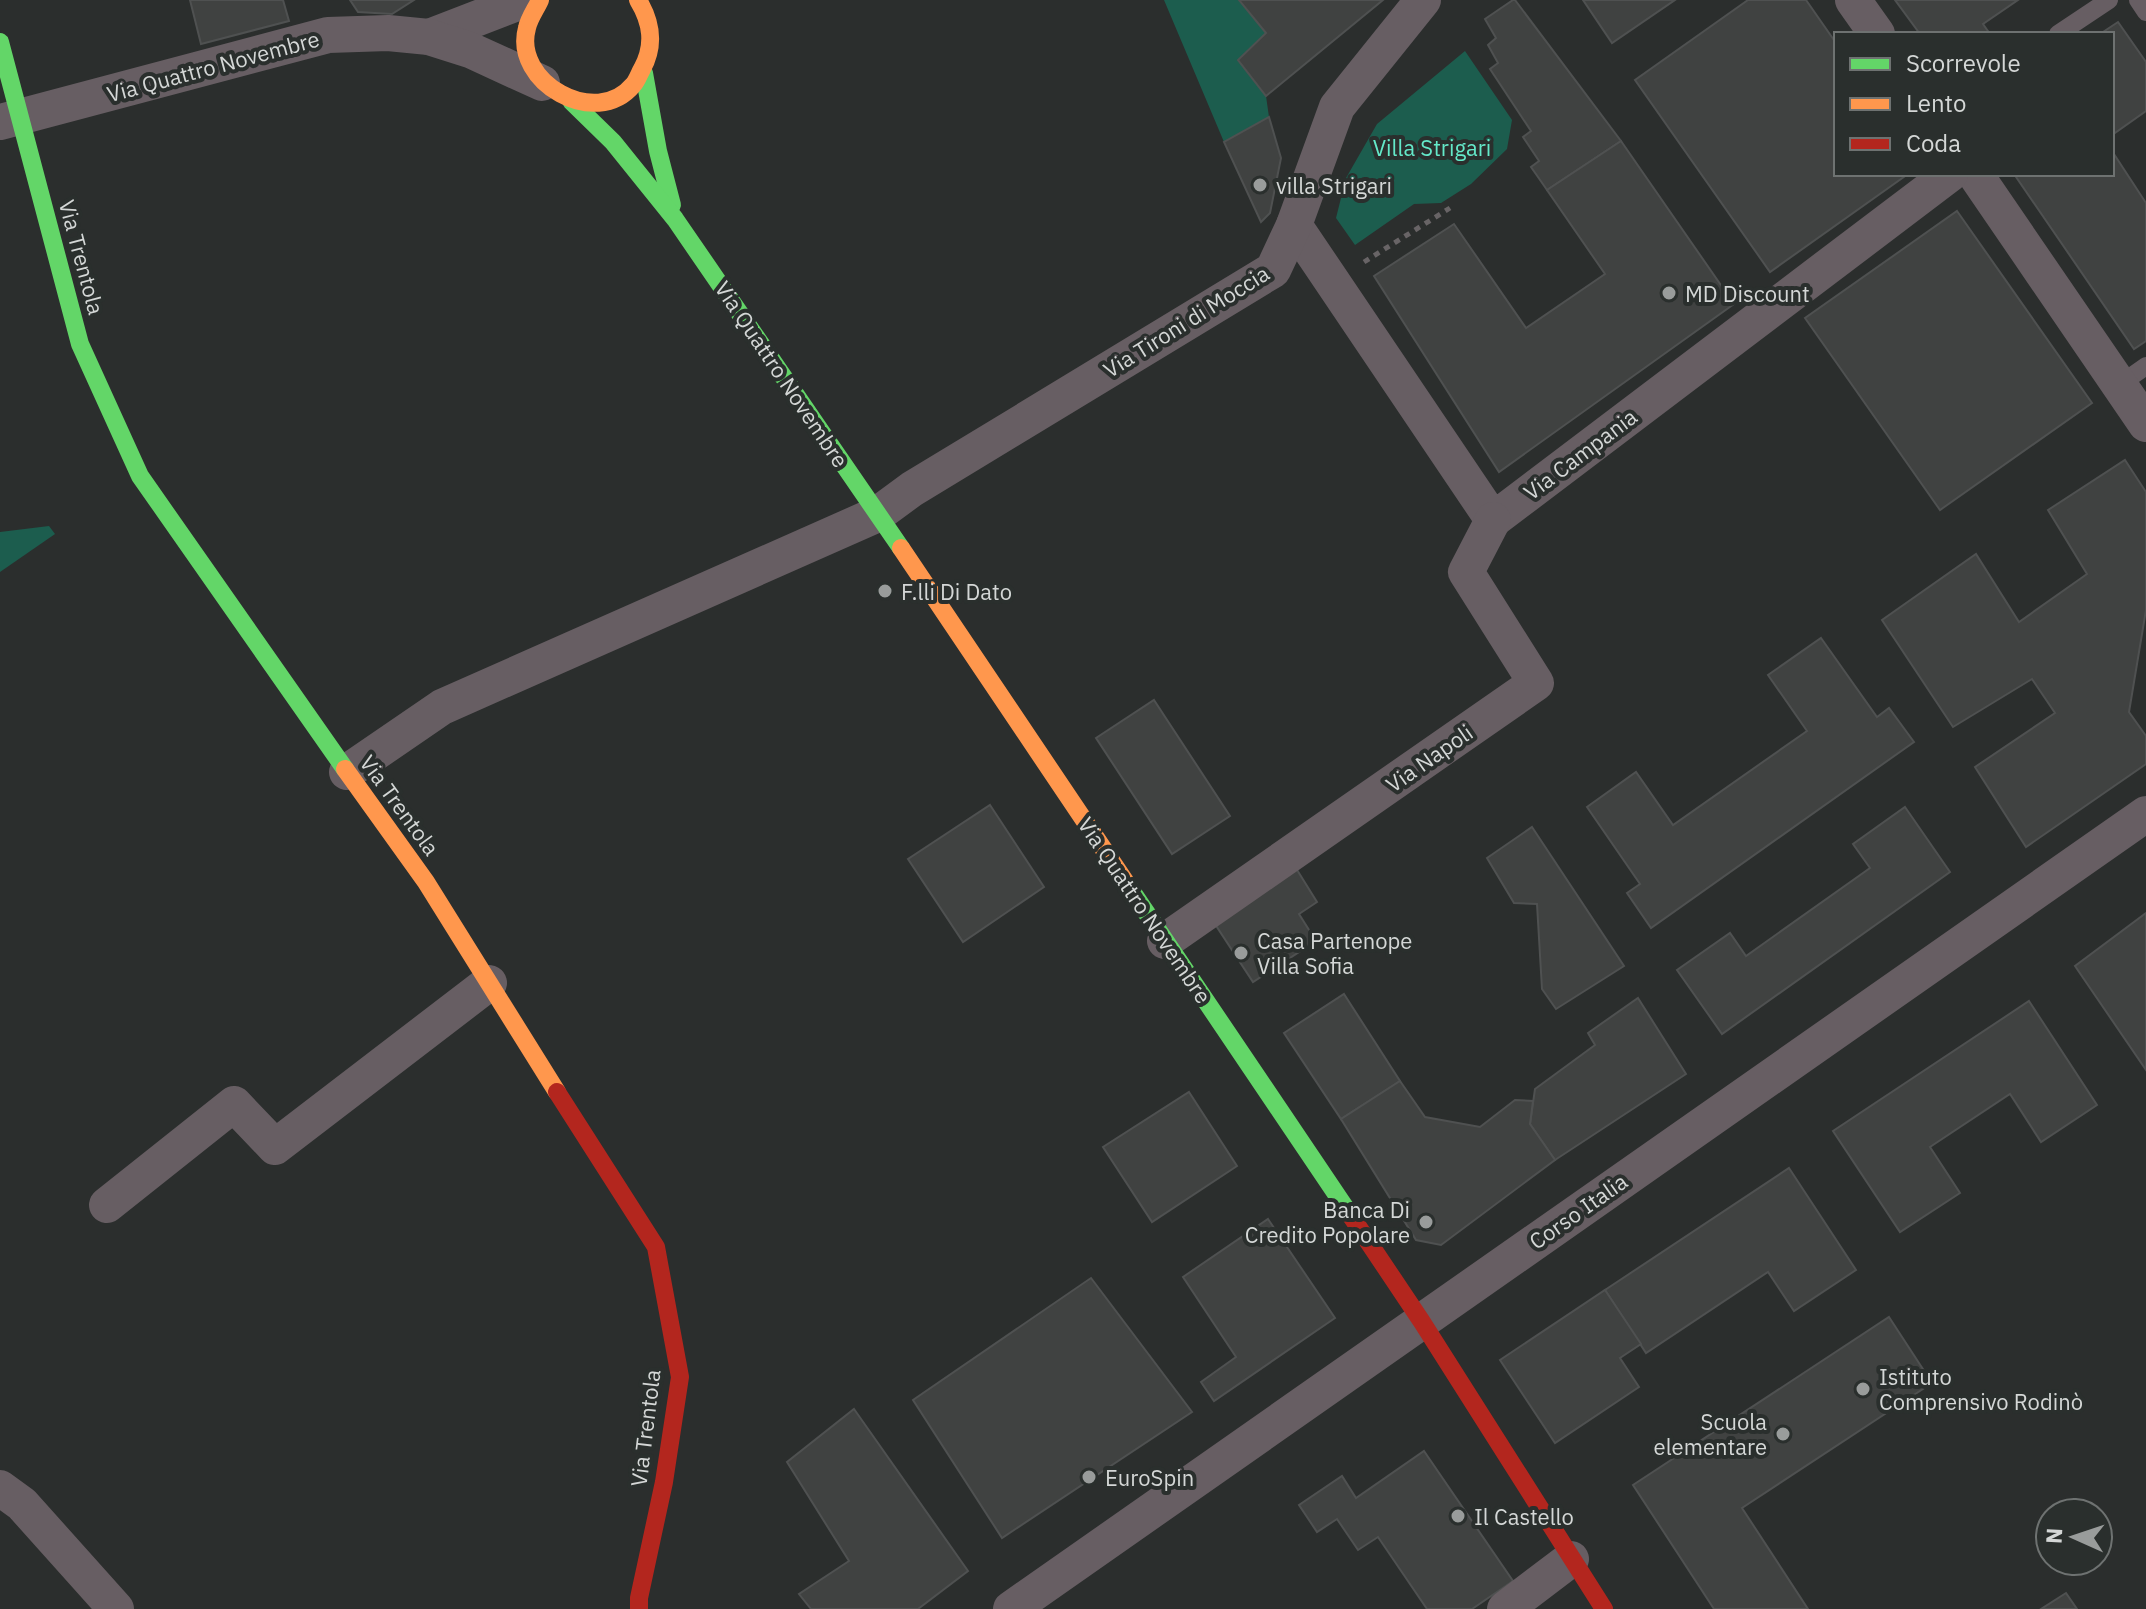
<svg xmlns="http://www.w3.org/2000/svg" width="2146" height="1609" viewBox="0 0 2146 1609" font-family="'IBM Plex Sans',sans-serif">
<rect width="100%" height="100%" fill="#2b2e2d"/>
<!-- green -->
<g fill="#1c5d4e">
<path d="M1164 0H1239L1266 33 1239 60 1266 96 1269 117 1224 142Z"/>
<path d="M1465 51 1512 120 1507 149 1471 184 1441 203 1414 204 1355 245 1336 218 1346 178 1377 124Z"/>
<path d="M49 526 55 534 0 572V532Z"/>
</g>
<!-- building -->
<g fill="#404241" stroke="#4f5151" stroke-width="2">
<path d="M190 0H283L289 21 201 44Z"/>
<path d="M350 0H414L392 14 358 12Z"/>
<path d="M1239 0H1383L1266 96 1238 60 1266 33Z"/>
<path d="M1513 0H1515L1621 141 1547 190 1531 167 1539 161 1523 137 1531 131 1490 69 1498 63 1488 45 1496 38 1485 19Z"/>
<path d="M1583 0H1675L1612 43Z"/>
<path d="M1748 0H1806L1836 43V174H1908L1770 272 1635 80Z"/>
<path d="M1895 0H2018L1983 24 1990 34H1920Z"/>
<path d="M2118 22 2146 62V111L2112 135V34H2100Z"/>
<path d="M1269 117 1281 158 1270 213 1261 222 1224 142Z"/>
<path d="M1621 141 1734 304 1499 472 1374 276 1454 224 1526 328 1605 274 1547 190Z"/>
<path d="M2112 151 2146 203V341L2134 349 2014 174H2112Z"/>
<path d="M1957 211 2092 403 1940 510 1805 318Z"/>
<path d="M2125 460 2146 492V610L2129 712 2146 736V764L2026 847 1975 767 2055 713 2032 679 1953 727 1882 620 1976 554 2019 622 2087 574 2048 510Z"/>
<path d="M1821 638 1877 717 1889 708 1914 742 1651 928 1627 893 1640 884 1587 807 1636 772 1673 825 1807 731 1768 675Z"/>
<path d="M1154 700 1230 816 1172 854 1096 738Z"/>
<path d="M990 805 1044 887 963 942 908 859Z"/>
<path d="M1905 807 1950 872 1722 1034 1677 970 1730 933 1746 956 1870 868 1853 844Z"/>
<path d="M1532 827 1624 966 1556 1009 1542 989 1537 904 1514 903 1487 858Z"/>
<path d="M1294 865 1317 902 1299 914 1316 941 1253 982 1211 918Z"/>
<path d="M2146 913V1070L2075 966Z"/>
<path d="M1344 994 1400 1081 1341 1119 1284 1033Z"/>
<path d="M1638 998 1686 1074 1555 1160 1530 1124 1535 1089 1595 1045 1588 1033Z"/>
<path d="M2029 1001 2097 1105 2041 1142 2010 1094 1930 1147 1960 1193 1900 1232 1833 1131Z"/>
<path d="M1400 1081 1425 1117 1480 1127 1515 1100 1533 1101 1530 1124 1555 1160 1441 1245 1416 1240 1341 1119Z"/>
<path d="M1189 1092 1237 1166 1152 1222 1103 1147Z"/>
<path d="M1789 1168 1856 1270 1794 1311 1768 1272 1646 1353 1605 1290Z"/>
<path d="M1268 1219 1335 1318 1214 1401 1201 1382 1236 1357 1183 1277Z"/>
<path d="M1091 1278 1192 1412 1002 1538 913 1400Z"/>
<path d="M1605 1290 1641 1344 1620 1358 1639 1387 1555 1443 1500 1360Z"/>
<path d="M1889 1317 1932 1383 1742 1508 1808 1609H1714L1633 1485Z"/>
<path d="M854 1409 968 1571 918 1609H811L799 1594 849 1561 787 1462Z"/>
<path d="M1424 1451 1513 1581 1472 1609H1427L1378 1537 1358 1550 1337 1519 1317 1532 1299 1505 1342 1476 1356 1498Z"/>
<path d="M2066 1593 2077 1609H2041Z"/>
</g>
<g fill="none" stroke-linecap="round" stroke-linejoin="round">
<!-- path -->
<path stroke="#686466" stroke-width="5" stroke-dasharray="6 6" stroke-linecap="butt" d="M1364 262 1450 208"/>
<!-- lane -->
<g stroke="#675e63" stroke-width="18">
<path d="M2138 0 2146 12"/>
<path d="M2058 34 2109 0"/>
<path d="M2119 385 2146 366"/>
</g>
<!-- street -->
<g stroke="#675e63" stroke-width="36">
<path d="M1853 0 1877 34"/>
<path d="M429 37 525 0"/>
<path d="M0 122 328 35 388 33 429 37 470 50 542 83"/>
<path d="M1975 174 2146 424"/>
<path d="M1294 225 1493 520 1950 174"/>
<path d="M347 772 442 707 878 514 912 489 1273 270 1294 225 1337 107 1423 0"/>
<path d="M1165 941 1536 683 1466 572 1493 520"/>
<path d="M107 1205 234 1104 275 1147 489 983"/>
<path d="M0 1488 22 1504 116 1609"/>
<path d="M1011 1609 2146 814"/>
<path d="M1505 1609 1571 1559"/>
</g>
<!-- fast -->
<g stroke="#63d668" stroke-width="18">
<path d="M0 42 80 344 140 476 345 769"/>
<path d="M644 73 658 151 672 205"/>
<path d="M571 101 613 142 675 219 901 548"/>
<path d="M1127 884 1351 1216"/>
</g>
<!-- slow -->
<g stroke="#ff974d" stroke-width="18">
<path d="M540 0C536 9 529 18 527 28 512 82 596 130 633 85 637 81 639 74 642 69 655 45 652 23 638 0"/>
<path d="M901 548 1127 884"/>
<path d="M345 769 426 882 557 1092"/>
</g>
<!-- jam -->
<g stroke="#b3261e" stroke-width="18">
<path d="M557 1092 656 1247 680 1377 664 1482 639 1598V1609"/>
<path d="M1351 1216 1422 1322 1604 1609"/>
</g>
</g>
<!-- markers -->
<g fill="#999c9b" stroke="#2a2f2d" stroke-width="3">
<circle cx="1260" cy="185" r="8"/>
<circle cx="1669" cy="293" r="8"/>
<circle cx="885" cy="591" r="8"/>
<circle cx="1241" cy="953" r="8"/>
<circle cx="1426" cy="1222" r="8"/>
<circle cx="1863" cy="1389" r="8"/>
<circle cx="1783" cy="1434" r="8"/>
<circle cx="1089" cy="1477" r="8"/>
<circle cx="1458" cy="1516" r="8"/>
</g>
<g text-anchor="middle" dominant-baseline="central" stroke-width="8" stroke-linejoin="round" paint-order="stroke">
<!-- street labels -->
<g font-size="22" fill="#d4d7d6" stroke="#2a2f2d">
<text transform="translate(213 66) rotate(-15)">Via Quattro Novembre</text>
<text transform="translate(82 257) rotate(75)">Via Trentola</text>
<text transform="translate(1186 321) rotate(-32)">Via Tironi di Moccia</text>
<text transform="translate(782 374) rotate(56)">Via Quattro Novembre</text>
<text transform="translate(1580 454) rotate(-37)">Via Campania</text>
<text transform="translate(1429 758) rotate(-35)">Via Napoli</text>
<text transform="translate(400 805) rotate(54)">Via Trentola</text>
<text transform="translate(1145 910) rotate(56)">Via Quattro Novembre</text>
<text transform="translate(1578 1211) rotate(-35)">Corso Italia</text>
<text transform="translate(645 1428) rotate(-83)">Via Trentola</text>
</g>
<!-- park labels -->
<g font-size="22" fill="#64e9c9" stroke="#2a2f2d">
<text x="1432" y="147">Villa Strigari</text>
</g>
<!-- poi labels -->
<g font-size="22" fill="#d4d7d6" stroke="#2a2f2d" text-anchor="start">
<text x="1276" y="185">villa Strigari</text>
<text x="1685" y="293">MD Discount</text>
<text x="901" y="591">F.lli Di Dato</text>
<text x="1257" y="940">Casa Partenope<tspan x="1257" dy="25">Villa Sofia</tspan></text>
<text x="1410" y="1209" text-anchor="end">Banca Di<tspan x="1410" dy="25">Credito Popolare</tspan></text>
<text x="1879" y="1376">Istituto<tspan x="1879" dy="25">Comprensivo Rodinò</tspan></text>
<text x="1767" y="1421" text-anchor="end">Scuola<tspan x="1767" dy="25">elementare</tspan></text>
<text x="1105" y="1477">EuroSpin</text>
<text x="1474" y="1516">Il Castello</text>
</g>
</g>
<!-- legend -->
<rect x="1834" y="32" width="280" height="144" fill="#2a2f2d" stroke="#6e7271" stroke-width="2"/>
<rect x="1850" y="58" width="40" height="12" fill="#63d668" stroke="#6e7271" stroke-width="2"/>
<text x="1906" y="72" font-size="24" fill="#d4d7d6">Scorrevole</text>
<rect x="1850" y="98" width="40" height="12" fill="#ff974d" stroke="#6e7271" stroke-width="2"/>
<text x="1906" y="112" font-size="24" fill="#d4d7d6">Lento</text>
<rect x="1850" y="138" width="40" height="12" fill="#b3261e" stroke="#6e7271" stroke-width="2"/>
<text x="1906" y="152" font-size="24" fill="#d4d7d6">Coda</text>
<!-- north arrow -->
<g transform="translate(2074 1537) rotate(273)"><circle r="38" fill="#2a2f2d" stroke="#6e7271" stroke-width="2"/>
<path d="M0-6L14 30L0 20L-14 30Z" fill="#999c9b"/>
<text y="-12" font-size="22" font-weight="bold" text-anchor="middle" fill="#d4d7d6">N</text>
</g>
</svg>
